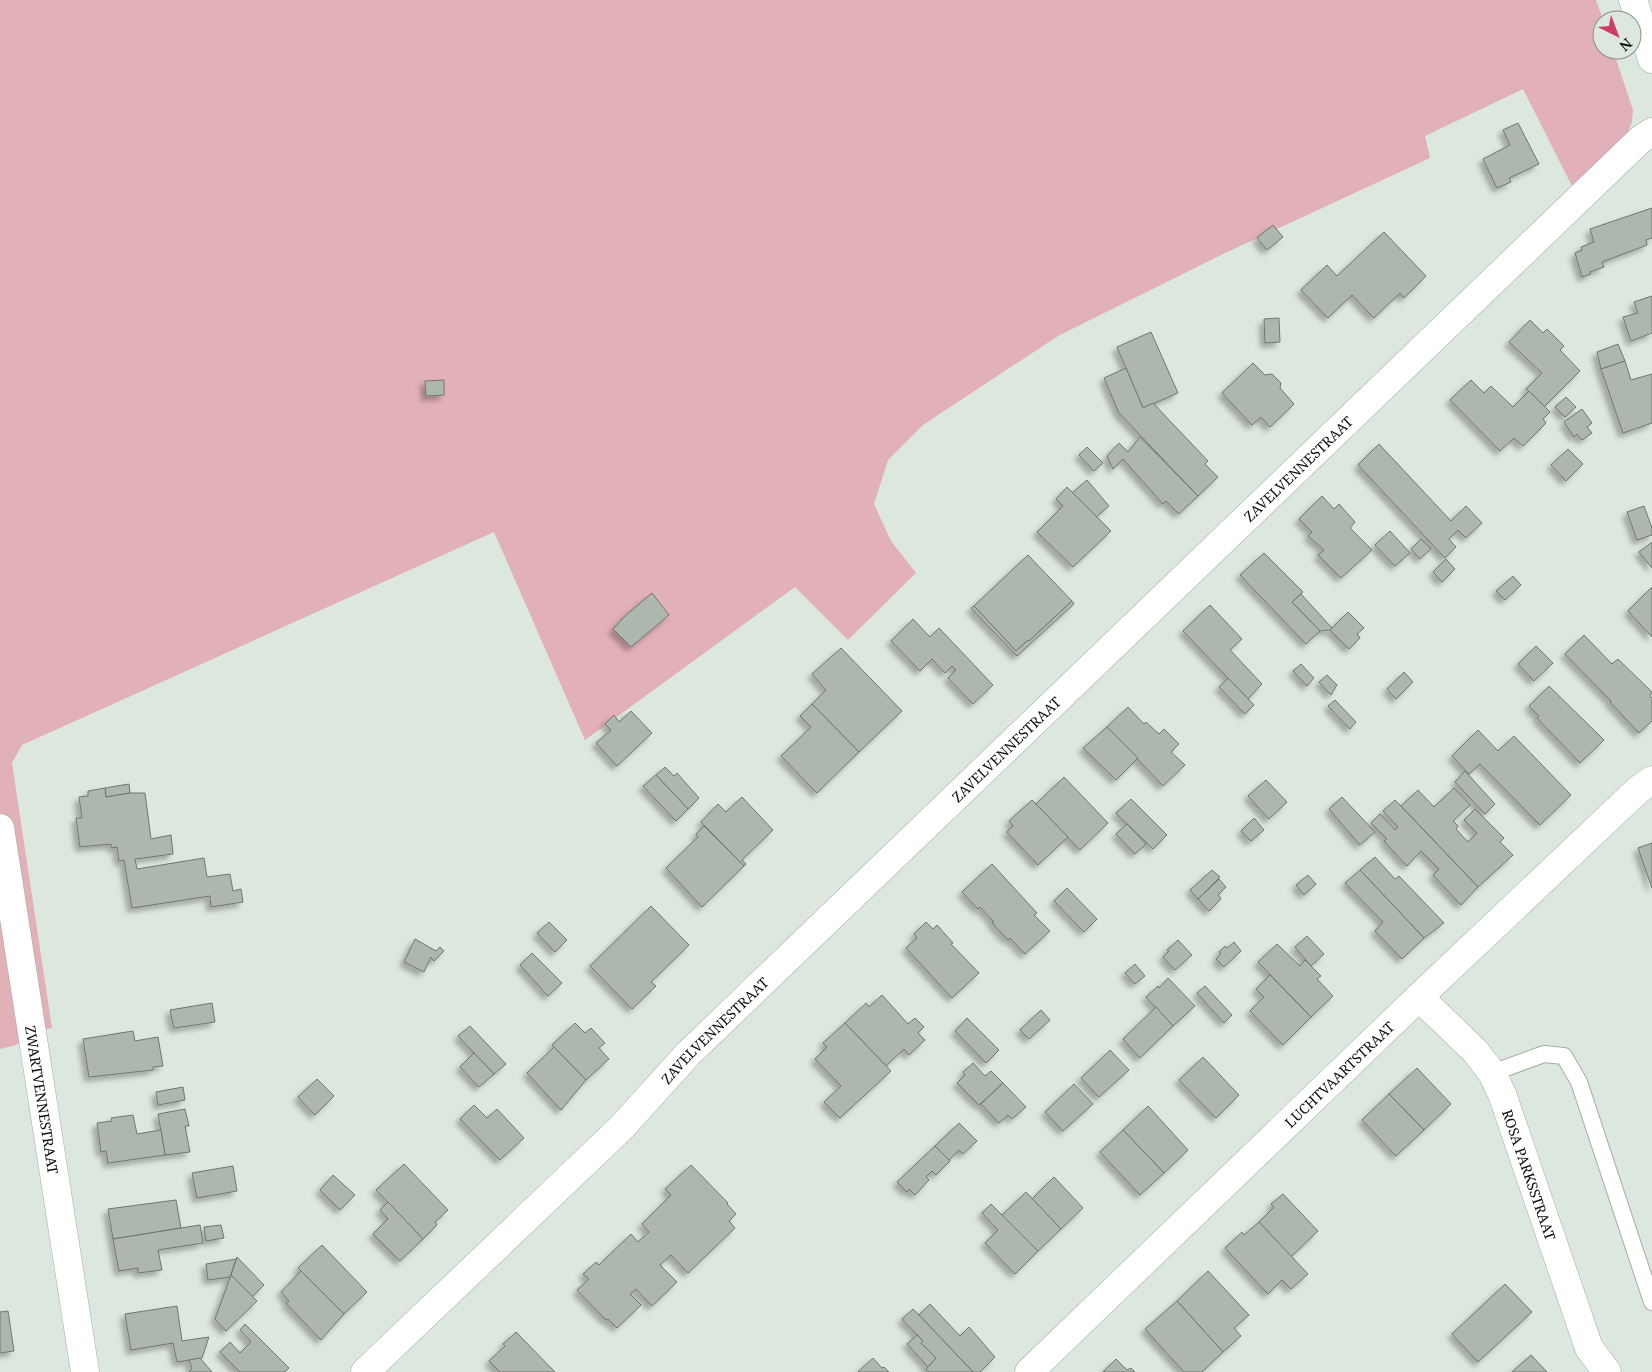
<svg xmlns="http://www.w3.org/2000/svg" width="1652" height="1372" viewBox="0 0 1652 1372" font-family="'Noto Serif',serif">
<defs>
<filter id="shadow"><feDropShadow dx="-4.5" dy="4.5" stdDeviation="2.5" flood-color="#0004"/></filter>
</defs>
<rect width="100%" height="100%" fill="#dce7dd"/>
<!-- green -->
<path fill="#e2b0b7" d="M0 0H1596L1603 20 1602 50H1613L1633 110 1632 122 1628 132 1622 140 1573 188 1523 89 1425 136 1430 158 1223 254 1058 336 923 425 888 460 874 504 891 541 916 573 848 640 795 587 585 740 494 532 22 745 12 763 52 1028 38 1030 16 1045 0 1049Z"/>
<!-- building -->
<g fill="#adb7ad" stroke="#6e786f" filter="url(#shadow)">
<path d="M1518 123 1539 164 1509 178 1511 182 1497 188 1483 159 1510 145 1503 130Z"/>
<path d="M1652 208V238L1646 240 1647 245 1602 262 1604 267 1590 272 1591 274 1582 277 1575 253 1582 250 1581 247 1594 242 1590 229Z"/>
<path d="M1273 225 1283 237 1267 250 1257 238Z"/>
<path d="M1384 232 1426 276 1404 298 1400 293 1374 318 1352 295 1328 318 1301 290 1327 265 1337 276Z"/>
<path d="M1652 296V333L1631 341 1623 317 1638 313 1634 302Z"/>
<path d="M1279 318 1280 342 1265 343 1264 319Z"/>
<path d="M1530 320 1543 333 1547 329 1564 346 1560 350 1580 371 1544 407 1526 389 1542 373 1509 342Z"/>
<path d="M1151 332 1178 393 1143 408 1117 347Z"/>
<path d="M1618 344 1625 361 1601 369 1597 352Z"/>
<path d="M1625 361 1631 380 1652 374V423L1623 433 1601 369Z"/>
<path d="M1253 363 1265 375 1272 374 1281 383 1280 388 1294 404 1270 427 1261 417 1252 425 1222 393Z"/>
<path d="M1126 368 1143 408 1153 403 1208 461 1205 464 1218 477 1198 496 1119 413 1104 378Z"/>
<path d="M444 380V395L426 396 425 381Z"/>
<path d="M1471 380 1484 393 1491 386 1513 407 1529 391 1550 412 1543 419 1546 423 1523 446 1514 438 1500 451 1450 400Z"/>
<path d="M1566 397 1576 407 1565 417 1555 407Z"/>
<path d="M1582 409 1592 423 1587 427 1592 433 1582 440 1577 434 1574 437 1564 422Z"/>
<path d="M1140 437 1198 496 1179 514 1166 501 1163 504 1123 459 1113 469 1107 456 1119 443 1128 452Z"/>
<path d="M1379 444 1451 521 1466 506 1482 523 1466 538 1458 530 1449 539 1456 547 1445 558 1358 465Z"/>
<path d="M1087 447 1103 463 1094 471 1079 455Z"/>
<path d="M1568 449 1583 464 1566 481 1551 465Z"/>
<path d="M1087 480 1109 506 1096 517 1072 493Z"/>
<path d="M1067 487 1111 531 1073 567 1037 532 1063 506 1056 499Z"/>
<path d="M1322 496 1334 509 1339 504 1355 522 1350 528 1372 550 1341 578 1318 555 1324 550 1308 536 1312 532 1299 519Z"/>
<path d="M1644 506 1652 528V535L1637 540 1627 512Z"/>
<path d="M1390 531 1410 553 1395 566 1375 545Z"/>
<path d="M1421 539 1431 549 1420 559 1411 549Z"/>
<path d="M1652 542V568L1639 552Z"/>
<path d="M1264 553 1303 592 1292 602 1320 631 1306 644 1240 575Z"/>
<path d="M1028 555 1072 601 1029 641 1028 640 1016 651 974 606Z"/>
<path d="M1446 559 1455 569 1442 582 1433 572Z"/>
<path d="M1513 576 1521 585 1505 600 1496 591Z"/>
<path d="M1652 587V637L1628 611Z"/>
<path d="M652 593 669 615 631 647 613 629 625 616Z"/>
<path d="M1301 594 1332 628 1330 630 1320 631 1292 602Z"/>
<path d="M1072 601 1074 604 1017 656 971 608 974 606 1016 651 1028 640 1029 641Z"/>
<path d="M1210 605 1242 639 1230 650 1262 684 1248 699 1183 631Z"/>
<path d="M1348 612 1364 628 1357 634 1360 638 1349 649 1330 630Z"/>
<path d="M913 619 930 637 939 628 993 685 973 704 948 678 956 670 952 666 945 673 932 659 920 671 891 641Z"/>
<path d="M1584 635 1612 664 1618 659 1652 692 1650 696 1652 698V721L1639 733 1610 702 1611 701 1565 654Z"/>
<path d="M1536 646 1553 663 1534 681 1518 664Z"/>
<path d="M841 648 902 711 859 752 812 704 826 690 812 674Z"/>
<path d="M1301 664 1314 678 1307 686 1293 671Z"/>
<path d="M1404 672 1413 682 1396 699 1387 689Z"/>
<path d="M1327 675 1337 685 1331 695 1319 682Z"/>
<path d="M1228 678 1254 705 1245 714 1219 687Z"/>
<path d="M1549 686 1604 740 1580 763 1537 718 1539 716 1529 706Z"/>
<path d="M1335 700 1356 722 1350 729 1328 706Z"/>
<path d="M812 704 859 752 817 793 781 756 811 727 800 716Z"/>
<path d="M1128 707 1144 724 1146 722 1159 734 1164 729 1179 744 1171 752 1185 765 1163 786 1107 727Z"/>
<path d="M631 711 652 733 617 766 596 743 611 730 605 724 614 715 619 722Z"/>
<path d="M1107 727 1138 758 1116 780 1083 748Z"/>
<path d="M1478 730 1498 751 1514 736 1571 795 1540 825 1480 764 1469 774 1452 756Z"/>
<path d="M665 767 674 776 677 773 699 798 688 809 656 775Z"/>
<path d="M1465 771 1495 804 1485 814 1455 782Z"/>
<path d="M656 775 688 809 676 821 643 786Z"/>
<path d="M1064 777 1108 823 1080 850 1036 804Z"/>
<path d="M1266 780 1287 802 1269 819 1248 796Z"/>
<path d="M129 784 130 793 106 797 105 788Z"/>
<path d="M105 788 106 797 130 793H145L151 839 171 835 173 854 135 859 137 869 204 858 207 877 230 874 233 891 241 889 243 902 211 907 210 896 132 908 124 860 119 861 117 847 112 848 111 844 80 847 76 818H82L79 797 88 796V791Z"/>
<path d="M1454 788 1470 805 1453 821 1458 826 1456 829 1468 842 1477 833 1464 820 1475 809 1504 838 1500 842 1513 855 1478 887 1401 806 1418 790 1434 807Z"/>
<path d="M742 797 773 830 742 860 746 864 744 866 701 822 718 804 726 812Z"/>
<path d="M1342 797 1375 832 1360 845 1329 809Z"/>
<path d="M1131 799 1167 835 1153 849 1116 813Z"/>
<path d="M1032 800 1068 837 1038 865 1007 832 1013 826 1009 821Z"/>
<path d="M1395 800 1478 887 1461 905 1433 875 1439 869 1421 851 1407 866 1384 841 1387 839 1371 823 1380 814 1395 830 1398 827 1383 811Z"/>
<path d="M1254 818 1264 830 1251 841 1241 831Z"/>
<path d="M1127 824 1146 844 1135 854 1116 834Z"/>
<path d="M704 826 744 866 702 907 666 868 698 837 696 834Z"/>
<path d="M1652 843V888L1638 848Z"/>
<path d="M1375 857 1395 879 1399 876 1444 923 1424 938 1360 870Z"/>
<path d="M992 864 1037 913 1034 915 1050 931 1025 954 1010 938 1008 940 992 923 994 922 980 907 978 909 962 892Z"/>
<path d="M1212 870 1220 877 1198 899 1190 890Z"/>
<path d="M1360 870 1424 938 1402 959 1375 931 1383 922 1345 883Z"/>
<path d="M1308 875 1316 884 1304 895 1296 885Z"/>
<path d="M1219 879 1226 887 1218 895 1221 899 1209 911 1198 899Z"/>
<path d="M1067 888 1097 919 1084 932 1054 901Z"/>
<path d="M651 906 689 945 651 982 656 986 632 1009 590 966Z"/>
<path d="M549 922 567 940 555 952 537 933Z"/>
<path d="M926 922 933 929 937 925 953 943 951 944 979 973 952 998 906 948 917 938 914 934Z"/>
<path d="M1307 936 1324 954 1311 966 1295 947Z"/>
<path d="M415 939 436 951 440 947 444 951 434 961 431 957 424 972 404 962Z"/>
<path d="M1178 940 1192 955 1175 970 1163 957 1169 951 1167 950Z"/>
<path d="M1234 942 1241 951 1224 967 1216 959 1221 954 1219 952 1225 946 1227 948Z"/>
<path d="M1277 944 1300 966 1305 960 1321 976 1317 979 1333 996 1311 1017 1258 962Z"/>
<path d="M532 953 562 983 548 996 520 965Z"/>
<path d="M1135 964 1145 976 1135 984 1125 973Z"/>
<path d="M1270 975 1311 1017 1283 1045 1250 1011 1264 997 1256 989Z"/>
<path d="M1168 978 1195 1006 1173 1026 1146 997 1158 986 1159 988Z"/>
<path d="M1205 986 1232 1015 1224 1023 1197 993Z"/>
<path d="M882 995 908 1024 915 1018 924 1027 918 1033 925 1040 909 1055 904 1049 886 1066 845 1023 866 1003 869 1007Z"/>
<path d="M212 1003 215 1022 174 1028 170 1010Z"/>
<path d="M1156 1007 1173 1026 1140 1058 1123 1039Z"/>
<path d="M1041 1010 1050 1020 1029 1039 1020 1030Z"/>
<path d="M967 1018 999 1050 986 1063 955 1031Z"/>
<path d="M575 1023 585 1033 591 1028 605 1043 599 1048 609 1059 586 1080 552 1045Z"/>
<path d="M845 1023 891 1071 840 1118 824 1102 841 1086 815 1059 827 1047 823 1043Z"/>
<path d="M470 1026 506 1064 494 1074 458 1036Z"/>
<path d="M133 1031 135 1041 158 1037 163 1066 153 1067V1070L89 1077 83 1039Z"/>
<path d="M554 1047 586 1080 561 1110 527 1073Z"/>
<path d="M1110 1050 1129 1070 1099 1097 1081 1078Z"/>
<path d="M474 1053 494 1074 479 1087 460 1067Z"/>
<path d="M1203 1057 1239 1095 1216 1118 1179 1080Z"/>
<path d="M973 1063 985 1076 991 1071 1003 1083 979 1105 957 1083 965 1075 963 1072Z"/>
<path d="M1417 1068 1451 1104 1424 1130 1389 1094Z"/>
<path d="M317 1079 334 1096 315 1115 298 1097Z"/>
<path d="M1003 1083 1026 1107 1012 1119 1008 1115 999 1123 981 1104Z"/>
<path d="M1074 1084 1093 1104 1063 1131 1045 1112Z"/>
<path d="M183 1087 185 1100 158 1105 156 1092Z"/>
<path d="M1389 1094 1424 1130 1396 1156 1362 1120Z"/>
<path d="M474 1105 487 1118 497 1109 524 1138 500 1160 460 1119Z"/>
<path d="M1148 1106 1188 1150 1164 1173 1123 1130Z"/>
<path d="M185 1109 189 1126H185L190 1152 165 1155 158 1114Z"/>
<path d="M133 1115 137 1134 161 1130 165 1155 108 1163 106 1151 101 1152 97 1123 112 1121 111 1118Z"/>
<path d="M959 1123 977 1141 963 1154 959 1150 949 1160 935 1146Z"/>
<path d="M1123 1130 1164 1173 1140 1195 1100 1152Z"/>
<path d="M935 1146 950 1161 936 1175 932 1171 926 1177 929 1180 915 1195 909 1189 907 1192 897 1182Z"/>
<path d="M404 1164 448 1210 435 1222 437 1225 423 1239 376 1190Z"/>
<path d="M691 1165 728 1203 727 1204 736 1214 729 1221 735 1228 688 1273 671 1255 660 1265 677 1282 652 1306 636 1289 630 1294 641 1305 617 1328 608 1319 606 1320 577 1290 589 1279 583 1274 596 1262 599 1265 631 1234 638 1242 649 1232 642 1224 671 1195 665 1189Z"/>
<path d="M233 1166 237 1191 197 1198 192 1173Z"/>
<path d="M333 1175 355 1195 340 1210 320 1190Z"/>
<path d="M1054 1177 1083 1208 1061 1229 1032 1199Z"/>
<path d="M1026 1192 1061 1229 1038 1251 1002 1215Z"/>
<path d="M1283 1194 1318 1231 1291 1257 1259 1222 1274 1207 1271 1204Z"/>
<path d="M176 1200 181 1228 113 1239 108 1209Z"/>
<path d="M388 1202 423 1239 400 1261 373 1234 388 1219 380 1210Z"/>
<path d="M991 1204 1038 1251 1015 1274 985 1243 998 1230 982 1213Z"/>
<path d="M1259 1222 1308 1274 1291 1289 1282 1280 1268 1294 1225 1248 1242 1232 1244 1235Z"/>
<path d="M200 1225 203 1243 158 1250 162 1270 138 1273V1268L119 1271 113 1239Z"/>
<path d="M221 1225 224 1238 206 1241 204 1227Z"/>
<path d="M322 1245 367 1292 344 1314 298 1268Z"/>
<path d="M237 1257 264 1285 252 1297 231 1275Z"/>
<path d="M236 1259 230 1277 208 1280 206 1264Z"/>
<path d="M301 1271 344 1314 321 1340 286 1303 289 1301 281 1292Z"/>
<path d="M1208 1271 1249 1315 1234 1328 1241 1336 1223 1352 1177 1301Z"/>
<path d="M231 1275 257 1301 226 1331 215 1319Z"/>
<path d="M1505 1284 1532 1312 1478 1362 1452 1334Z"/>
<path d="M1177 1301 1223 1352 1202 1372H1184L1145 1329Z"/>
<path d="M930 1304 960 1336 969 1327 995 1357 980 1372H973L919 1315Z"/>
<path d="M177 1306 182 1341 209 1337 202 1358 177 1362 173 1343 131 1350 125 1314Z"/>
<path d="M913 1309 919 1315 973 1372H929L926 1369 936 1358 921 1343 923 1341 902 1319Z"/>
<path d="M8 1311 14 1351 0 1353V1312Z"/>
<path d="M245 1324 289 1368 285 1372H240L220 1352 230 1342 240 1353 251 1342 240 1330Z"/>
<path d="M516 1332 555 1372H500L489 1361 505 1346 503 1344Z"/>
<path d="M917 1335 923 1341 921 1343 936 1358 928 1367 907 1344Z"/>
<path d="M1531 1355 1547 1372H1512Z"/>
<path d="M200 1358 212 1372H189L192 1368 189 1360Z"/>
<path d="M873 1358 882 1368 884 1367 889 1372H858Z"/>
<path d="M1116 1359 1127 1370 1131 1368 1135 1372H1103Z"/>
</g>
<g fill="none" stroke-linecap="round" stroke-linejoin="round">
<defs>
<path id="service" d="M1492 1073 1544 1054 1564 1056 1579 1082 1652 1302"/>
<g id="minor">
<path id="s1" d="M0 828 85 1372"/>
<path id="s2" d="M1419 997 1475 1051 1492 1073 1502 1094 1589 1348 1607 1372"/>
<path id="s3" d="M365 1372 621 1128 688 1054 1641 139 1652 132"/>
<path id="s4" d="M1029 1372 1419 997 1638 790 1652 780"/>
</g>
<path id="primary" d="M1633 0 1652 59"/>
</defs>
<!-- service casing -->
<use href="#service" stroke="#a3ada3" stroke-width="18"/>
<!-- minor casing -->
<use href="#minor" stroke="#a3ada3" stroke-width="29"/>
<!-- primary casing -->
<use href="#primary" stroke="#a3ada3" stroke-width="29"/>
<!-- service -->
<use href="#service" stroke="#fff" stroke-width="16"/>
<!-- minor -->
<use href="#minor" stroke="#fff" stroke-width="28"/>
<!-- primary -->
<use href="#primary" stroke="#fff" stroke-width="28"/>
</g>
<g text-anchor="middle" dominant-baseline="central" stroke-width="4" stroke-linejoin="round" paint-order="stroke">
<!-- street labels -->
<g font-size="14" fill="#0b0f0b" stroke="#dce7dd">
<text stroke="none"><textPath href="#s3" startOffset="1299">ZAVELVENNESTRAAT</textPath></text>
<text stroke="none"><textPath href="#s3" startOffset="894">ZAVELVENNESTRAAT</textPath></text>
<text stroke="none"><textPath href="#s3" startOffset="489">ZAVELVENNESTRAAT</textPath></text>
<text stroke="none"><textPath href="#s4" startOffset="430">LUCHTVAARTSTRAAT</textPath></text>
<text stroke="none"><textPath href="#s1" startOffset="275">ZWARTVENNESTRAAT</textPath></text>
<text stroke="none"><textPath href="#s2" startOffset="214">ROSA PARKSSTRAAT</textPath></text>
</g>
</g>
<!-- north arrow -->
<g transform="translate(1617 35) rotate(138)"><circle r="24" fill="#dce7dd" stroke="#889189"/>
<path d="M0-4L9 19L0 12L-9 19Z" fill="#cd3e64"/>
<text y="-8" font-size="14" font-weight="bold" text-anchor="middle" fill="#0b0f0b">N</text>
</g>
</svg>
